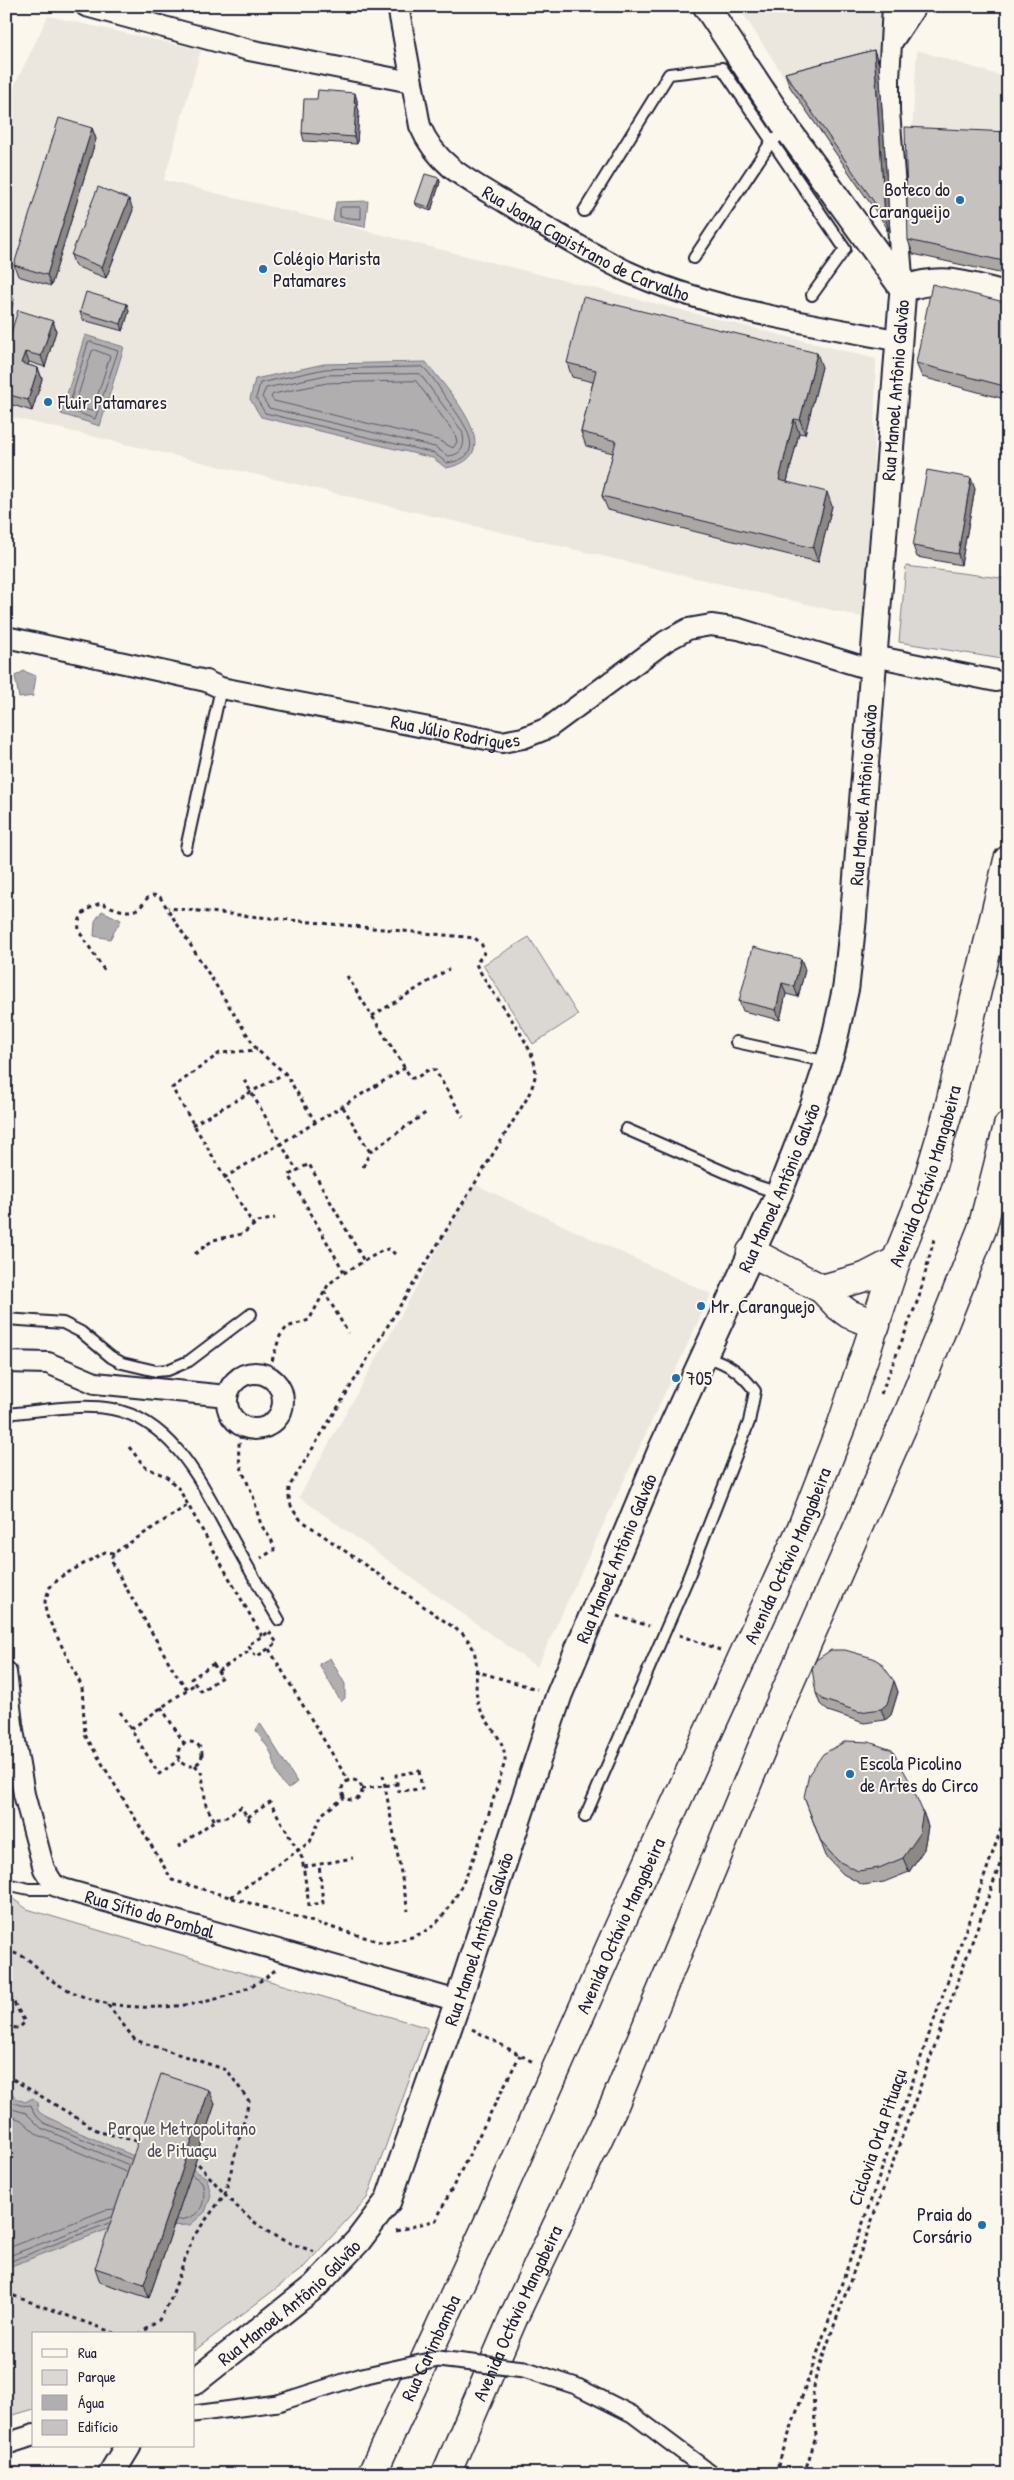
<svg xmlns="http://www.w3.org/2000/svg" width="1014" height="2480" viewBox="0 0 1014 2480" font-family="'Patrick Hand',sans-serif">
<rect width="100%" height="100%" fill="#fbf7ec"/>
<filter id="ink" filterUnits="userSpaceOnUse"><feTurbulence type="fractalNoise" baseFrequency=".02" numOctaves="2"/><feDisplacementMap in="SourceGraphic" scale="10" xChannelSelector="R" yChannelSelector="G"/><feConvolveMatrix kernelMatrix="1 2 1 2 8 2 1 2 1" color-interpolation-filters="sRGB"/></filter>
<g filter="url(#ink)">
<!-- built -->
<g fill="#ebe7df">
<path d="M738 6H885L881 61 788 83Z"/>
<path d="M48 16 201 50 164 180 876 359 870 619 6 416V103Z"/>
<path d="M917 50 1008 78V141L912 132Z"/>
<path d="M474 1184 711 1294 537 1667 299 1497Z"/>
</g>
<!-- green -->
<g fill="#dbd8d3" stroke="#7e7d87">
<path d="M906 566 1008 579V660L899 642Z"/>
<path d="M529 937 578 1015 533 1044 483 965Z"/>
<path d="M6 1894 27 1909 428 2028 367 2198 303 2268 194 2351V2334H34V2409L6 2417Z"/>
</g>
<!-- water -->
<g fill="#b1aeb0" stroke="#787681">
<path d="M368 201 365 227 333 221 336 202Z"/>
<path d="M85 335 124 347 100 426 61 414Z"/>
<path d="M426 362C447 390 512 456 446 468L433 458 261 417 250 399 255 379 324 364Z"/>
<path d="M24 671 36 676 33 696 19 698 15 676Z"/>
<path d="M102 911 121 920 110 939 94 936 95 921Z"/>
<path d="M330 1658 345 1684V1698L341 1702 319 1664Z"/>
<path d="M260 1723 297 1782 288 1789C273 1774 278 1770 271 1753 267 1744 260 1739 256 1730Z"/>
<path d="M6 2086 16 2098 25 2102 33 2098 37 2102 38 2111C47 2119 55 2119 64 2126L134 2156 192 2169 207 2178 211 2196 205 2212 190 2225 111 2228 6 2268Z"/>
</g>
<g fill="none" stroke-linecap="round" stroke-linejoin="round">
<!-- shore -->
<g stroke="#5b5a6a" stroke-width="1">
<path d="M342 207H361V219L340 217V209Z"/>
<path d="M91 342 118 351 95 419 68 409 88 343Z"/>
<path d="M95 350 110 356 93 410 91 411 77 407 75 405 92 351Z"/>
<path d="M423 367C432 375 439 388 446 398 460 418 493 457 447 463L434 453 265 413 256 398 260 383 325 369Z"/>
<path d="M420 374 462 431C466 444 463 455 448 456L435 447 269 408 262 397 266 388 326 375Z"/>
<path d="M416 381 455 434 457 442 453 448 438 440 274 401 271 397 273 394 327 383Z"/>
<path d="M6 2093C11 2104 21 2107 31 2105L34 2114 44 2123 131 2159"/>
<path d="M6 2104 12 2109 26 2113 41 2128 129 2165"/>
<path d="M6 2114 21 2120 38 2135 126 2172"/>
<path d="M177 2220C200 2219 208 2204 202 2182L192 2175"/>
<path d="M6 2249 105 2210 114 2209"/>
<path d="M6 2257 111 2217"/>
<path d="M6 2263 109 2223"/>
</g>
<defs>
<g id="service">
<path d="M584 211 669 74 722 68 845 249 812 295"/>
<path d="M694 258 771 142 788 130"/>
<path d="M186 848 221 688"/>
<path d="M736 1042 828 1062"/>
<path d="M626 1129 757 1186 779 1193"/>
<path d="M6 1319 63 1323 81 1332 111 1357 122 1363 156 1371 168 1370 189 1361 251 1314"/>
<path d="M6 1414C40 1411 78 1403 112 1409 175 1421 204 1488 232 1538 247 1566 263 1593 279 1620"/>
<path d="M585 1817 688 1578 749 1422 755 1391C740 1371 729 1364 705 1356"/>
<path d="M6 1884 29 1889H57"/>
</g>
<g id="pedestrian">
<path d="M524 2369 576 2386 632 2414 712 2474"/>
<path d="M194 2414 278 2403"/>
</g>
<g id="minor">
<path d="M86 6 249 50 411 82"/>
<path id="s1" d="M398 6 420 126C437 167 472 182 508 204 547 228 586 251 626 271 708 309 812 324 900 341"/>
<path d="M893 6 889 79V111L903 289"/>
<path d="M892 42 916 6"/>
<path id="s2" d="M6 637 206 681 221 688 502 742 523 738 548 728 666 641 688 629 711 625 739 629 873 670"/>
<path d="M874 656 996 681"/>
<path d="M6 1362 48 1363 95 1383 227 1396"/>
<circle cx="255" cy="1401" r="28"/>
<path id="s3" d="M6 1672 12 1724 24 1794 44 1869 54 1885 63 1889 458 2001"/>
<path d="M6 2444 34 2435"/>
</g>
<g id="tertiary">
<path d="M903 289C944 274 967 285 1008 295"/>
<path id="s4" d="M194 2382 315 2286 358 2241 388 2201 458 2001 559 1695 661 1450 779 1193 814 1104 832 1050 846 987 853 922 903 289 788 130 706 6"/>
<path d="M111 2474 128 2446"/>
</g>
<g id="primary">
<path d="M751 1252 822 1289 838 1306 849 1314 876 1325"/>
<path d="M822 1289 865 1277 896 1261"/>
<path id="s5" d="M372 2474 488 2223 619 1927 802 1527 842 1424 896 1261 925 1189 948 1112 1008 860"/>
<path id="s6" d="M446 2474 515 2314 615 2103 778 1709 911 1407 982 1229 1008 1126"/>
</g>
</defs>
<!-- service casing -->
<use href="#service" stroke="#22223b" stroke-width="14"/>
<!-- pedestrian casing -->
<use href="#pedestrian" stroke="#22223b" stroke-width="19"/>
<!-- minor casing -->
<use href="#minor" stroke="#22223b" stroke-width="24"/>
<!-- tertiary casing -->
<use href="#tertiary" stroke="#22223b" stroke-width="29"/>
<!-- primary casing -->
<use href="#primary" stroke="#22223b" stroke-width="31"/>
<!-- path -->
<g stroke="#22223b" stroke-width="3" stroke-dasharray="4 4" stroke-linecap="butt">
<path d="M104 970 79 931C77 915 86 909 100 903 110 906 124 914 135 910 146 907 145 890 160 897L257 1050 285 1073 316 1123"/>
<path d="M347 976 411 1078C421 1079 425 1067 435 1070L463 1117"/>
<path d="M372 1016 449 969"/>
<path d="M244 1080 297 1171"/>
<path d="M343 1107 370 1152"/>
<path d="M192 1125 285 1073"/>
<path d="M363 1167 370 1152 427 1112"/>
<path d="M224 1178 405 1068"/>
<path d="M254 1226 172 1088 220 1053 257 1050"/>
<path d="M195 1254 213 1240 242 1234 258 1222 275 1218"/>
<path d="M344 1272 289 1175 309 1164 364 1261"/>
<path d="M324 1291 348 1333"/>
<path d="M267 1376 280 1336 287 1327 309 1320 328 1285 339 1276 383 1250 389 1249 395 1254"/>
<path d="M881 1394 919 1297 934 1239"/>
<path d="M243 1427C234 1457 240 1466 252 1493 256 1503 257 1516 262 1526 267 1535 274 1540 274 1550L261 1558"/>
<path d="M129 1447 145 1467 167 1477 179 1489 262 1636"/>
<path d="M114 1553 105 1552 62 1576 50 1587 45 1601 46 1614 82 1687 85 1735 172 1880 384 1943C402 1940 420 1937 434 1925 469 1895 490 1806 505 1762 506 1738 487 1727 479 1706 473 1689 479 1671 475 1655 474 1647 468 1640 463 1634L301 1520C291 1509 288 1502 289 1487L526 1100C531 1090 537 1078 535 1067 532 1041 489 991 476 964L484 953 482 945 475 938 168 908"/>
<path d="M617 1616 649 1626"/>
<path d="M269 1632 277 1643 256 1657 248 1645Z"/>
<path d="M679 1635 720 1650"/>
<path d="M269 1649 348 1780"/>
<path d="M213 1664 222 1677 201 1691 191 1679Z"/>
<path d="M218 1671 251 1650"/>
<path d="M475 1671 537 1689"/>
<path d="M187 1689 174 1671 113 1565 111 1559 114 1553 188 1505"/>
<path d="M161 1707 184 1743"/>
<path d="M120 1712 159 1774 179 1760"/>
<path d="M131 1729 195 1684"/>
<circle cx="190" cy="1754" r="12"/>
<path d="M195 1765 202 1774 206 1806 215 1821"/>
<path d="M419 1771 422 1789 398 1791 396 1775Z"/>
<path d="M383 1775 408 1911"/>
<circle cx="352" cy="1790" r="10"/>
<path d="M362 1789 397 1784"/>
<path d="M248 1817 270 1802 302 1858 309 1905 323 1903 319 1864"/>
<path d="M178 1847 218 1818 226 1817 241 1807 252 1824"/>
<path d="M304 1867 353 1858"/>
<path d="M231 1897 310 1842 322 1814 345 1797"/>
<path d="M6 1950C12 1953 19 1954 24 1957 33 1962 40 1971 47 1977 56 1984 68 1990 77 1994 130 2018 232 2009 275 1970"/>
<path d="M6 1989 25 2022 19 2028 6 2027"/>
<path d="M108 2005 135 2040 227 2070 249 2101 225 2194 193 2237 170 2301 159 2320 140 2334"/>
<path d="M472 2029 533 2062"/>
<path d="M6 2075 100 2132 141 2142"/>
<path d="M193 2158C218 2186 243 2218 275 2236 287 2243 302 2247 315 2252"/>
<path d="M396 2231 436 2220 520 2055"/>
<path d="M6 2293 117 2334"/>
<path d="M775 2474 1008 1809"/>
<path d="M804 2474 816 2437 813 2393 816 2376 1008 1842"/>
</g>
<!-- service -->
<use href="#service" stroke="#fbf7ec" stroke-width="10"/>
<!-- pedestrian -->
<use href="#pedestrian" stroke="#fbf7ec" stroke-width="15"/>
<!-- minor -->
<use href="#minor" stroke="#fbf7ec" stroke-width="20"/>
<!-- tertiary -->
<use href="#tertiary" stroke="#fbf7ec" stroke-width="25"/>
<!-- primary -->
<use href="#primary" stroke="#fbf7ec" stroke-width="28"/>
<defs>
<path id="pedestrian-bridge" d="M278 2403 362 2376 438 2359 524 2369"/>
</defs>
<!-- pedestrian-bridge casing -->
<use href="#pedestrian-bridge" stroke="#22223b" stroke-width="19" stroke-linecap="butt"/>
<!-- pedestrian-bridge -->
<use href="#pedestrian-bridge" stroke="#fbf7ec" stroke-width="15"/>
</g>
<!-- wall -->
<g fill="#aaa7a5" stroke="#22223b">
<path d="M874 50 879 64 890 232 790 87 785 73Z"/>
<path d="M357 100V105L359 111 357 144 304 141 302 133Z"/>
<path d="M92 128 96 139 51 286 18 276 14 265Z"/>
<path d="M1008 132V275L913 254 908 240Z"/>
<path d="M439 178 440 182 431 211 417 206 415 203Z"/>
<path d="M133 210 106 278 75 266 71 255Z"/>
<path d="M1008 303V400L922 377 916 363Z"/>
<path d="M129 311 123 331 83 320 80 312Z"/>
<path d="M53 321 56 331 45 367 29 362 28 365 38 368 42 379 32 411 6 403V349Z"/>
<path d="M567 363 822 367 805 434 799 433 787 482 832 506 818 562 608 510 602 496 613 453 586 446 581 432 593 382 572 377Z"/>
<path d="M975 489 961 565 917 557 913 546Z"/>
<path d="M801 959 805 970 798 997 786 994 780 1020 743 1011 739 1001Z"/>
<path d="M894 1681 898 1692 891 1715 885 1720 864 1723 828 1711 820 1704 816 1693Z"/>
<path d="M804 1797 923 1812 928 1826 924 1849 909 1872 884 1882 863 1885 843 1874 826 1856Z"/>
<path d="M215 2104 149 2298 100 2282 95 2268Z"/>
</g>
<!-- shaded-wall -->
<g fill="#8b8886" stroke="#22223b">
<path d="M874 50 879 64 890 232 885 218Z"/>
<path d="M355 93 357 100V105L359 111 357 144 354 137Z"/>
<path d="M92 128 96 139 51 286 47 275Z"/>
<path d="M439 178 440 182 431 211 429 207Z"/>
<path d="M129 199 133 210 106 278 102 267Z"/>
<path d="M9 286 14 300 6 326V295Z"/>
<path d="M127 304 129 311 123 331 121 324Z"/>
<path d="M53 321 56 331 45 367 41 356Z"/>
<path d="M25 352 29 362 25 373 21 363Z"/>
<path d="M817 353 822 367 805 434 800 420Z"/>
<path d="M38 368 42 379 32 411 28 400Z"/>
<path d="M794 419 799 433 784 494 779 480Z"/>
<path d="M971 478 975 489 961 565 958 554Z"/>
<path d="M827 492 832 506 818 562 813 548Z"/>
<path d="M801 959 805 970 798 997 794 986Z"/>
<path d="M782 983 786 994 780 1020 776 1010Z"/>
<path d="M894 1681 898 1692 891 1715 885 1720 881 1709Z"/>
<path d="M923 1812 928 1826 924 1849 909 1872 903 1858Z"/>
<path d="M209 2090 215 2104 149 2298 144 2284Z"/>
</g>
<!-- building -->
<g fill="#c6c2c0" stroke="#22223b">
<path d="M874 50 885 218 785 73Z"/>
<path d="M318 90 355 93 354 103H356L354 137 302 133 304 99H317Z"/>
<path d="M59 118 92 128 47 275 14 265Z"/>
<path d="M905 127 1008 132V262L908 240Z"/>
<path d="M425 174 439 178 429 207 415 203Z"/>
<path d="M98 187 129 199 102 267 71 255Z"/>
<path d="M932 284 1008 303V387L916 363Z"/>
<path d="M6 285 9 286 6 295Z"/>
<path d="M86 292 127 304 121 324 80 312Z"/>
<path d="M583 297 817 353 800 420 794 419 779 480 827 492 813 548 602 496 616 441 581 432 596 370 567 363Z"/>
<path d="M18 310 53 321 41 356 25 352 21 363 38 368 28 400 6 394V349Z"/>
<path d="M927 470 971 478 958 554 913 546Z"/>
<path d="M753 947 801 959 794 986 782 983 776 1010 739 1001Z"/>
<path d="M831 1650H845L873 1658 881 1663 894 1681 887 1704 881 1709 860 1712 824 1700 816 1693 812 1669 816 1660Z"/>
<path d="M846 1741 869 1742 892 1750 909 1780 923 1812 919 1835 903 1858 879 1868 858 1871 838 1861 821 1842 804 1797 809 1774 823 1754Z"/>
<path d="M161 2074 209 2090 144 2284 95 2268Z"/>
</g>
</g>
<!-- markers -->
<g fill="#1f6fb2" stroke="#fbf7ec" stroke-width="2">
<circle cx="960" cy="200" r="5"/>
<circle cx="263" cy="269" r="5"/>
<circle cx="48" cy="402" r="5"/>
<circle cx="701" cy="1306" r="5"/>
<circle cx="676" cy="1378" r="5"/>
<circle cx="850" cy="1774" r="5"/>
<circle cx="982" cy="2225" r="5"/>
</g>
<g text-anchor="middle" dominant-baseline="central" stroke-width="4" stroke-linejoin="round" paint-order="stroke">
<!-- poi labels -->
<g font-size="19" fill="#22223b" stroke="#fbf7ec" text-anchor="start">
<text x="950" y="189" text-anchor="end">Boteco do<tspan x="950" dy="22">Carangueijo</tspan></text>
<text x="273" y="258">Colégio Marista<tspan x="273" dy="22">Patamares</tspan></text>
<text x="58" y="402">Fluir Patamares</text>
<text x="711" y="1306">Mr. Caranguejo</text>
<text x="686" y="1378">705</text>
<text x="860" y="1763">Escola Picolino<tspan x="860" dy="22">de Artes do Circo</tspan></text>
<text x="972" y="2214" text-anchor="end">Praia do<tspan x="972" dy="22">Corsário</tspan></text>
</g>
<!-- street labels -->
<g font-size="19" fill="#22223b" stroke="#fbf7ec">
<text stroke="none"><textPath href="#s1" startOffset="330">Rua Joana Capistrano de Carvalho</textPath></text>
<text stroke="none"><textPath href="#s4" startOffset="2165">Rua Manoel Antônio Galvão</textPath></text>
<text stroke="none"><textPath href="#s2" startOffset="460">Rua Júlio Rodrigues</textPath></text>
<text stroke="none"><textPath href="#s4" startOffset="1759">Rua Manoel Antônio Galvão</textPath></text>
<text stroke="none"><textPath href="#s5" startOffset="1412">Avenida Octávio Mangabeira</textPath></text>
<text stroke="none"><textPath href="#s4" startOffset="1354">Rua Manoel Antônio Galvão</textPath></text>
<text stroke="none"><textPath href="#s5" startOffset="1008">Avenida Octávio Mangabeira</textPath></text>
<text stroke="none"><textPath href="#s4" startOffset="949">Rua Manoel Antônio Galvão</textPath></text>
<text stroke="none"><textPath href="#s3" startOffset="320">Rua Sítio do Pombal</textPath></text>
<text stroke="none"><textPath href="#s5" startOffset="602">Avenida Octávio Mangabeira</textPath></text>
<text stroke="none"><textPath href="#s4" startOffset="544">Rua Manoel Antônio Galvão</textPath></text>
<text transform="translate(877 2137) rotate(-71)">Ciclovia Orla Pituaçu</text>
<text stroke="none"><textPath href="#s4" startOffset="124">Rua Manoel Antônio Galvão</textPath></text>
<text stroke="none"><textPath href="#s6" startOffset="176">Avenida Octávio Mangabeira</textPath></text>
<text stroke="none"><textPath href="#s5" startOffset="139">Rua Carimbamba</textPath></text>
</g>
<!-- park labels -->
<g font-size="19" fill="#505061" stroke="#fbf7ec">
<text x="182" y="2128">Parque Metropolitano<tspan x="182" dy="22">de Pituaçu</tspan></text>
</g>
</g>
<!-- margin -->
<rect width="1014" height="2480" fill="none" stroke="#fbf7ec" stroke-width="25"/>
<rect x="12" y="12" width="989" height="2455" fill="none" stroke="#22223b" stroke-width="2" filter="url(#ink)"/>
<!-- legend -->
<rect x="32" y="2332" width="162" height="115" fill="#fbf7ec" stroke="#a4a2a5"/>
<rect x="42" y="2349" width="25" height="8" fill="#fbf7ec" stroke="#a4a2a5"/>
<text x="78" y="2358" font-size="15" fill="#22223b">Rua</text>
<rect x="42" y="2370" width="25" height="15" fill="#dbd8d3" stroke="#a4a2a5"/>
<text x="78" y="2382" font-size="15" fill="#22223b">Parque</text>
<rect x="42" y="2395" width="25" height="15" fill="#b1aeb0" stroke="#a4a2a5"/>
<text x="78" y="2408" font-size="15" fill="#22223b">Água</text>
<rect x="42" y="2420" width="25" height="15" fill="#c6c2c0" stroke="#a4a2a5"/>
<text x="78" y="2432" font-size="15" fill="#22223b">Edifício</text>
</svg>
